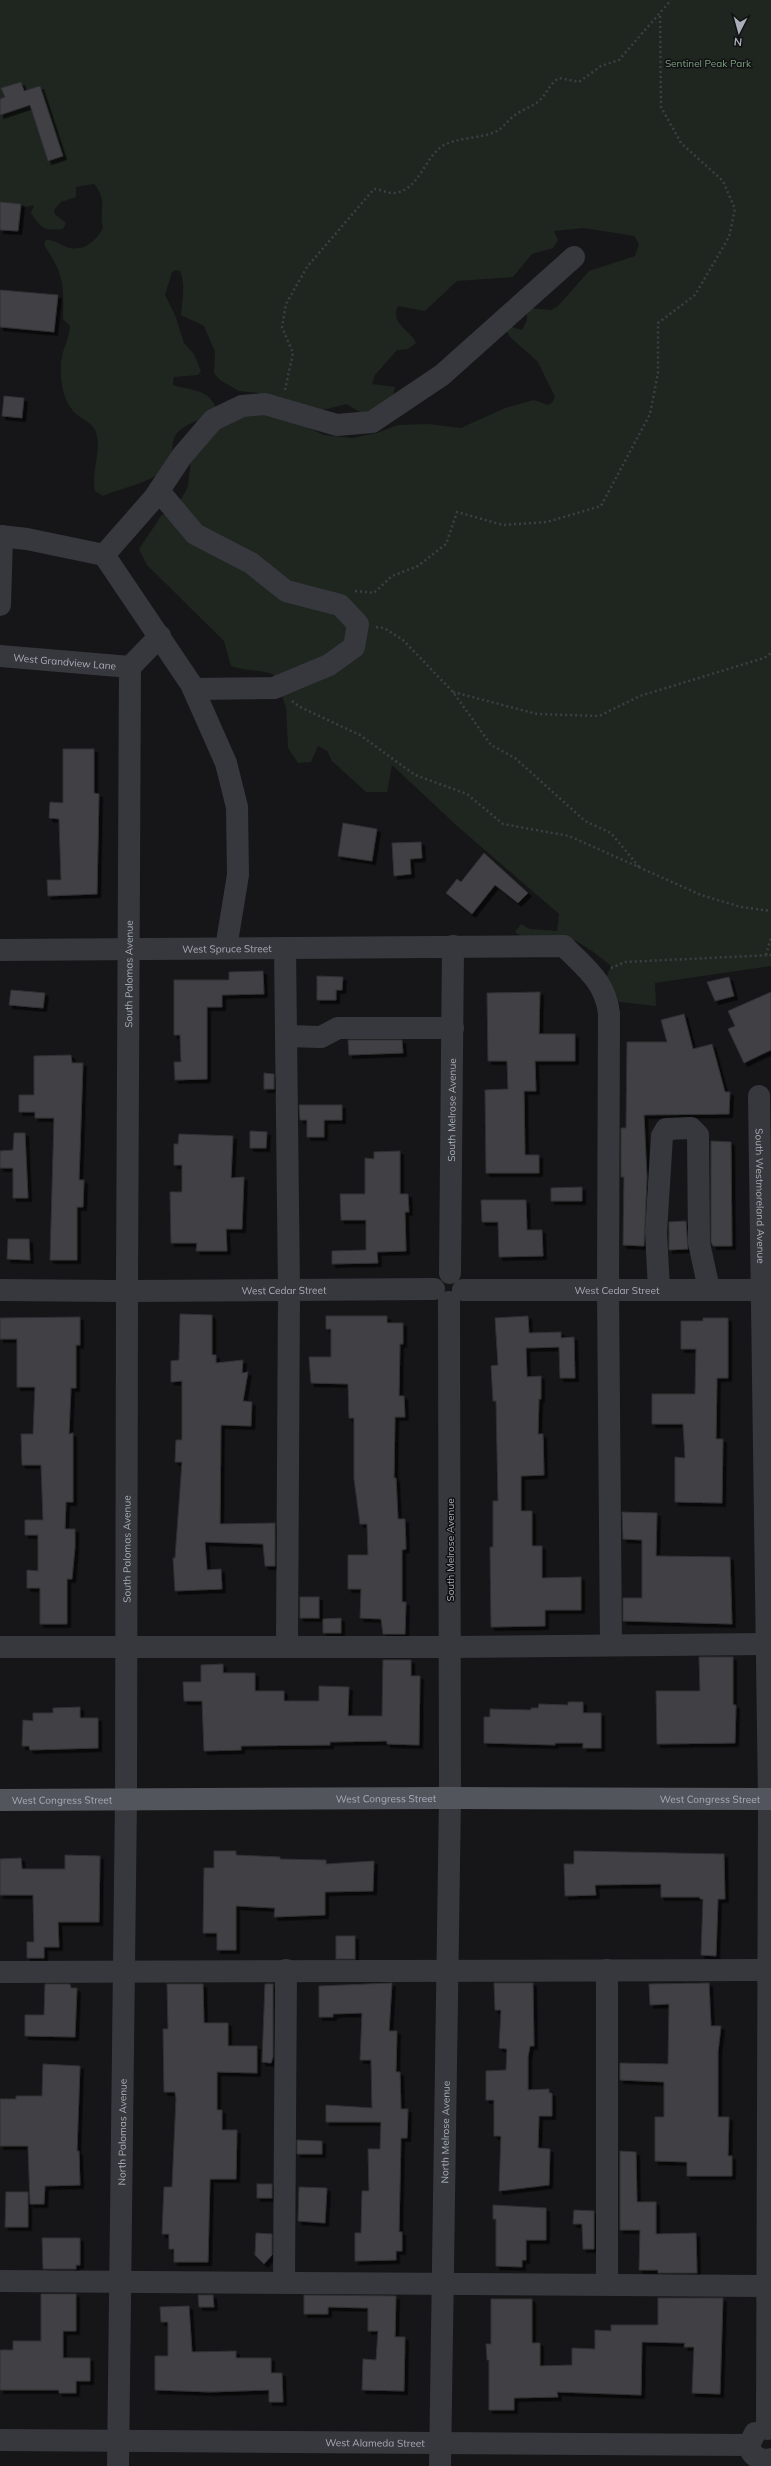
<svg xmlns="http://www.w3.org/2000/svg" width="771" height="2466" viewBox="0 0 771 2466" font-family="Mulish,sans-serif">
<defs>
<filter id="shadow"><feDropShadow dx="3.5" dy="3.5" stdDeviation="0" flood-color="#0009"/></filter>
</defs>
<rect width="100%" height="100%" fill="#161618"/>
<!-- green -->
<path fill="#1e261f" d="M0 0H771V966L655 983 656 1006 620 1002 608 993 606 978 611 966C601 957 578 939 564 937 549 935 528 943 515 932L521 924 530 929 557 931 559 914 456 825 392 765 387 792H366L332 761 327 751 318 746 311 762 298 763 288 748 286 707 273 674C259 670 245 671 231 666L224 641 147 565 139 549 161 516 182 498 188 486 191 459 207 435 255 411 290 419 324 435 352 438 377 433 398 425 428 424 461 428 505 408 534 400 548 405 552 403 555 397 538 362 510 337 506 330 512 327 522 330 527 320V312L530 308 551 310 558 306 589 271 635 256 639 244 634 236 584 228 554 231 558 240 553 248 532 254 513 277 457 281 425 311 398 306C389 323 411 330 416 343L408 349 397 350 375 375 372 384 395 387C393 402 379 417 363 413 357 411 351 406 346 404L327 409 305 410 270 400 258 393 239 391 220 380 214 373 215 352 204 326 181 315C182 300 186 286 180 271L175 270 172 272 165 295 175 315 184 343 194 354 201 371 198 375 174 377 173 385C191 391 208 388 216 408 207 420 189 421 178 432 170 439 174 455 169 464 156 483 122 487 103 496L95 491C91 472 101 452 97 436 94 422 85 422 75 413 61 399 58 371 63 352 66 343 69 337 70 326L63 319C64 283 64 275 44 245L46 240C56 239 60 246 70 248 85 251 96 241 103 228 98 210 109 202 94 184L76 187V197L61 202 54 210 55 214 66 223 63 229C44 231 42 229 31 213L34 205 26 207 21 204 0 202V115L30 105 48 161 63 156 40 86 24 91 20 82 2 88 5 97 0 99Z"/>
<!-- building -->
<g fill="#404145" stroke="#303034" filter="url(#shadow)">
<path d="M21 82 24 91 40 86 63 156 48 161 30 105 0 115V99L5 97 1 88Z"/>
<path d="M0 202 21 204 18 231 0 230Z"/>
<path d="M0 290 58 295 54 332 0 327Z"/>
<path d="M4 396 24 398 22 418 2 416Z"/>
<path d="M63 749H94V793L99 794 97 894 48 896 47 880H61L59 819 49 818 50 802 63 803Z"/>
<path d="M343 823 377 829 372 861 338 856Z"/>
<path d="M421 842 422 858 410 859 411 874 394 876 392 843Z"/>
<path d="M484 853 528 893 518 903 495 885 472 914 446 893 457 879 461 882Z"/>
<path d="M263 971 264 994 222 995V1007H207V1079L175 1080 174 1062H181L180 1035H174V980H229V972Z"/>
<path d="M317 976 343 977 342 990H336V1000H317Z"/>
<path d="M729 977 734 996 715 1001 707 982Z"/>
<path d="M11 990 45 993 43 1008 9 1005Z"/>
<path d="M540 992 539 1034H575V1061H535L536 1091H524L525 1155H539V1173H486L485 1090 508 1089 507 1061H488L487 993Z"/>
<path d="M771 992V1050L744 1063 728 1029 735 1026 728 1011Z"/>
<path d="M684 1014 693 1049 712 1044 725 1092H730L729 1114 644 1115 647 1178 644 1246 623 1245 624 1177H621V1128H626L627 1042H667L661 1020Z"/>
<path d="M348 1040H402L403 1053 349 1055Z"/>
<path d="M71 1055 72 1063H83L79 1180H84L83 1207H77V1260H50L54 1118H35V1112H19V1095H34V1056Z"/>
<path d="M264 1073 274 1074V1089H264Z"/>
<path d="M299 1105H342V1120H324V1137H307V1120H300Z"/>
<path d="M250 1131 267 1132 266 1148H250Z"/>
<path d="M14 1133H25L28 1198H13V1168H0V1151L13 1150Z"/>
<path d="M179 1134 233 1136 231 1178 244 1177 242 1229H226L227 1251H196L197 1243H171L170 1192H182V1165H174V1144H178Z"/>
<path d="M711 1141 731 1142 732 1246H713L711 1242Z"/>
<path d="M400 1151V1194H408L409 1212H405L406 1251 377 1252 378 1263 332 1264V1251L366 1250V1220H341L340 1194H365V1158L374 1159V1152Z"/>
<path d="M582 1187V1201H551V1188Z"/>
<path d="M481 1200H526L527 1230H542L543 1256 499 1257 498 1222H482Z"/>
<path d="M686 1221 688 1249 669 1250V1222Z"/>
<path d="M8 1239H29L30 1260 7 1259Z"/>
<path d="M180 1314 212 1315V1355H216V1363L243 1360 242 1373 248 1372 243 1401 252 1402 251 1426 221 1425 220 1524 275 1523V1566H265L263 1544 205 1542 207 1570 221 1569 222 1589 175 1591 173 1558H175L182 1462H175L176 1440H182V1381L171 1382V1361L179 1360Z"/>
<path d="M326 1316H387V1323H403V1344H400L399 1396H404L405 1417H395L394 1478H396L398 1519H405L406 1549 402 1550V1602H406L405 1634H383L381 1619 360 1618 361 1589H348V1555H368L367 1524H360L354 1479V1418H349L348 1384 311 1383 309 1357H331V1329H326Z"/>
<path d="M528 1316 529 1333 561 1332V1338L574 1337 575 1378H560L559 1347 526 1348 527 1377 541 1376V1399H539L538 1434H543L544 1475 521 1476V1511H532V1546H542V1578L581 1577V1610H545V1626L491 1627 490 1547H493V1501H498L496 1401H493L491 1366 498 1365 495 1318Z"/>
<path d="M80 1317V1345H76V1388H71L69 1434 73 1433V1502H66L65 1529H75V1547L72 1579H67V1624H40V1588H27V1570L38 1571V1535H25V1520H43L41 1465H22L21 1434H33L35 1387H17V1339H0V1318Z"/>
<path d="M703 1318H728V1378H717L716 1439H723L722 1503 675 1502V1457L685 1458 683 1424H652V1394H695L696 1349H681V1321H703Z"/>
<path d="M622 1512 657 1513 656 1556 730 1557 732 1624 623 1621V1598H642V1540L623 1539Z"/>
<rect x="300" y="1597" width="19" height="21"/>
<path d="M341 1618V1633H323V1619Z"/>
<path d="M699 1657H733V1705H736L735 1743 657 1744 656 1691H700Z"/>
<path d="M383 1660H411V1676H420L419 1745 387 1744V1741L330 1742V1745L241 1746V1750L204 1751 202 1701H184L183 1682H201V1665L223 1664V1673H255V1691H284V1701H319V1686L349 1687 348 1716H382Z"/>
<path d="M568 1702H583V1713H601V1748H583V1743H555V1745L484 1743V1717H490V1709L531 1710V1708H538L539 1704 568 1705Z"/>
<path d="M80 1707V1718H98V1748L30 1750 29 1746H22L23 1720 33 1721V1713H53V1708Z"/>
<path d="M214 1851H236V1855L280 1857V1859L326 1860V1864L374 1861 373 1891 325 1892V1915L274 1917 275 1908 236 1906V1950H217V1933H203L204 1868H214Z"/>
<path d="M574 1851 724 1854 725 1899H718L716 1956 701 1955 703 1899H700V1897H661V1884L595 1885 596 1895 565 1896 564 1864H574Z"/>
<path d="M65 1855 100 1856 99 1922H58L59 1947H44V1958H27V1942H34L33 1895H0V1859L21 1858 22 1869H65Z"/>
<rect x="336" y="1936" width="19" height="23"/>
<path d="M392 1983 389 2031H397L396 2072H400L401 2109H408L407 2138H401L399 2232H402V2251H396V2260L355 2261V2233H361L362 2191H369L368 2149H380L381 2122H326V2105L372 2108 371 2060H360L362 2013 333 2014V2017H319V1986Z"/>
<path d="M494 1983H533L534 2046H530L528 2057V2090L549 2089V2093H552V2116H539L538 2148 550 2149 549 2185 499 2191 501 2136H494V2100H486V2071L506 2070 507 2049 499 2048 501 2010H495Z"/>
<path d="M709 1983 711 2026H721L718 2052V2117H729L728 2156H732V2176H687V2162L655 2161V2117H664V2082L620 2080V2063L668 2064 669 2004 650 2005 649 1984Z"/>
<path d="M45 1984H70L71 1988H77L75 2037 25 2036V2015H44Z"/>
<path d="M167 1984H203L204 2023H228V2046H257V2073L217 2072V2110H222V2130H237L236 2179H210L208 2262H174V2249H169V2234H162L164 2187H172L176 2099 175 2092H164L163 2029H168Z"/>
<path d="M265 1984H273V2057L271 2063 262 2062Z"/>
<path d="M43 2064 80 2066 77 2151H79L80 2185 45 2186 44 2204H30L28 2146H0V2099H16V2096H42Z"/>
<path d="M297 2140 322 2141V2154H297Z"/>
<path d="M620 2151 636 2152 637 2202H656V2234L696 2233 697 2273H658V2270H639L640 2230H620Z"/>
<rect x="257" y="2184" width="15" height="14"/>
<path d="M299 2187 327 2188 325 2223 298 2221Z"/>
<path d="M6 2192H28V2227H5Z"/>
<path d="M493 2205 546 2208V2240H526V2260H522V2267L496 2266V2219H493Z"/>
<path d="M574 2210 594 2211V2249H583L582 2224H573Z"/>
<path d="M256 2233 272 2234V2255L264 2264 255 2255Z"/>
<path d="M42 2238H80V2265H76V2269H43Z"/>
<path d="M41 2294H76V2331H63V2358H90V2381H76V2393H59V2390H0V2350H13V2341H41Z"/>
<path d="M198 2295H213L214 2307H199Z"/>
<path d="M304 2295 396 2296 395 2337H405L404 2391 362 2390 363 2359 376 2360 378 2331H368V2308L328 2307V2314H304Z"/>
<path d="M658 2298H723L720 2394 692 2393 694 2347H684L685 2343 642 2342 641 2395 557 2392 558 2397 514 2398V2410H489V2360H487L486 2344H491V2299H532V2343H540V2366L572 2365V2348L595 2349V2330L611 2331V2325H658Z"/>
<path d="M189 2306 192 2352 236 2351V2358H271V2373H282L283 2402H269V2390L210 2392 155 2390V2356H168V2322H161L160 2307Z"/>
</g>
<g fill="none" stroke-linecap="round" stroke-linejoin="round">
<!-- path -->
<g stroke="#3d3f44" stroke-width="2.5" stroke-dasharray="2 3" stroke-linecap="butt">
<path d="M285 390 293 353 282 327 286 304 307 267 374 189C381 189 388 194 395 193 418 190 424 160 441 147 455 137 481 139 497 131 504 127 509 119 515 115 523 109 532 107 539 101 547 94 548 85 559 78L579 82 601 66 619 60 671 0"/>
<path d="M355 591 374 593 392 576 418 566 446 544 457 512 503 525 547 522 601 506 650 414 658 373V323L695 295 729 237 735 209 723 181 681 143 661 107 660 13"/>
<path d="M376 627 384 628 403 640 453 692 491 745 515 758 585 821 611 833 640 868"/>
<path d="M453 692 537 714 599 716 640 696 764 658 771 653"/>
<path d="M292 701 300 707 360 735 415 775 467 794 503 824 569 836 701 895 741 907 771 911"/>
<path d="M766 955 771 938"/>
<path d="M611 968 625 962 771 955"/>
</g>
<!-- minor -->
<g stroke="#37383d" stroke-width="22">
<path d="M159 491 195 534 251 563 286 591 340 605 358 624 354 647 329 665 274 688 194 689"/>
<path d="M0 536 27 539 104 555 154 498 182 456 213 420 242 406 265 404 337 425 372 422 442 375 574 257"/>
<path d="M104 555 191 684 226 763 237 807 238 875 226 948"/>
<path d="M0 605 2 536"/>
<path id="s1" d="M0 656 130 667"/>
<path d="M130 667 160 636"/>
<path d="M285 948 289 1290 287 1647"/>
<path id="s2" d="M0 950 564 946C585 968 605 981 609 1013L608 1290 611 1645"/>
<path d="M286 1036 321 1037 338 1028H453"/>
<path id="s3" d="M759 1096 769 1799 767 2429"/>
<path id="s4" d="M450 1273 453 946"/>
<path id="s5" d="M127 1281 130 667"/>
<path d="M659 1289 656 1232 662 1136 666 1129 691 1128 698 1135 699 1243 709 1289"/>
<path d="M0 1290 116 1291"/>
<path id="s6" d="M463 1290H771"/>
<path id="s7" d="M135 1291 434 1289"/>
<path d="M0 1647H450L771 1644"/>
<path d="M0 1972 769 1970"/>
<path d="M0 2281 771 2286"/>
<path d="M284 2282 286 1970"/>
<path d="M607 2284V1970"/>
<path d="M755 2433 749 2445C751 2456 760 2462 771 2459"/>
<path id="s8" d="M0 2440 749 2445"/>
<path id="s9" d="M118 2466 126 1799 127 1299"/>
<path id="s10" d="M440 2466 450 1798 449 1302"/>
</g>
<!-- major -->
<path stroke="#53555c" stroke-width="22" id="s11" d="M0 1800 450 1798 771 1799"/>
</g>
<g text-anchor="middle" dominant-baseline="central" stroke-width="3" stroke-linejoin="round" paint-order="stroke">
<!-- park labels -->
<g font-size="10" fill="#7fa381" stroke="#111113">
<text x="708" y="63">Sentinel Peak Park</text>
</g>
<!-- street labels -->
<g font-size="10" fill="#a8adb8" stroke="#111113">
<text stroke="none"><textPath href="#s1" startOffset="65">West Grandview Lane</textPath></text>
<text stroke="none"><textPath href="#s2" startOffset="227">West Spruce Street</textPath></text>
<text stroke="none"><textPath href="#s5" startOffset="307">South Palomas Avenue</textPath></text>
<text stroke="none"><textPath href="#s4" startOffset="163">South Melrose Avenue</textPath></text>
<text stroke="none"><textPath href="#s3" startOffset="100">South Westmoreland Avenue</textPath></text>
<text stroke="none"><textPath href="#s7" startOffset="149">West Cedar Street</textPath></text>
<text stroke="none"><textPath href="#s6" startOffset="154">West Cedar Street</textPath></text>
<text stroke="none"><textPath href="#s9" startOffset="917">South Palomas Avenue</textPath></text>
<text transform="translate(450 1550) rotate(-90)">South Melrose Avenue</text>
<text stroke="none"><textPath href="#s11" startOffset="386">West Congress Street</textPath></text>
<text stroke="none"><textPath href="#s11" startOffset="62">West Congress Street</textPath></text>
<text stroke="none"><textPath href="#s11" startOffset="710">West Congress Street</textPath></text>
<text stroke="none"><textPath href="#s9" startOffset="334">North Palomas Avenue</textPath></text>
<text stroke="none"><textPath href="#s10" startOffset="334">North Melrose Avenue</textPath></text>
<text stroke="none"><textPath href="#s8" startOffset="375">West Alameda Street</textPath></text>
</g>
</g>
<!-- north arrow -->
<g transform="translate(739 32) rotate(186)" stroke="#111113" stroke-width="3" paint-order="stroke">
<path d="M0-3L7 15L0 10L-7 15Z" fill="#a8adb8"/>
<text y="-6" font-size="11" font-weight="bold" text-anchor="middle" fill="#a8adb8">N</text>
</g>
</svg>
